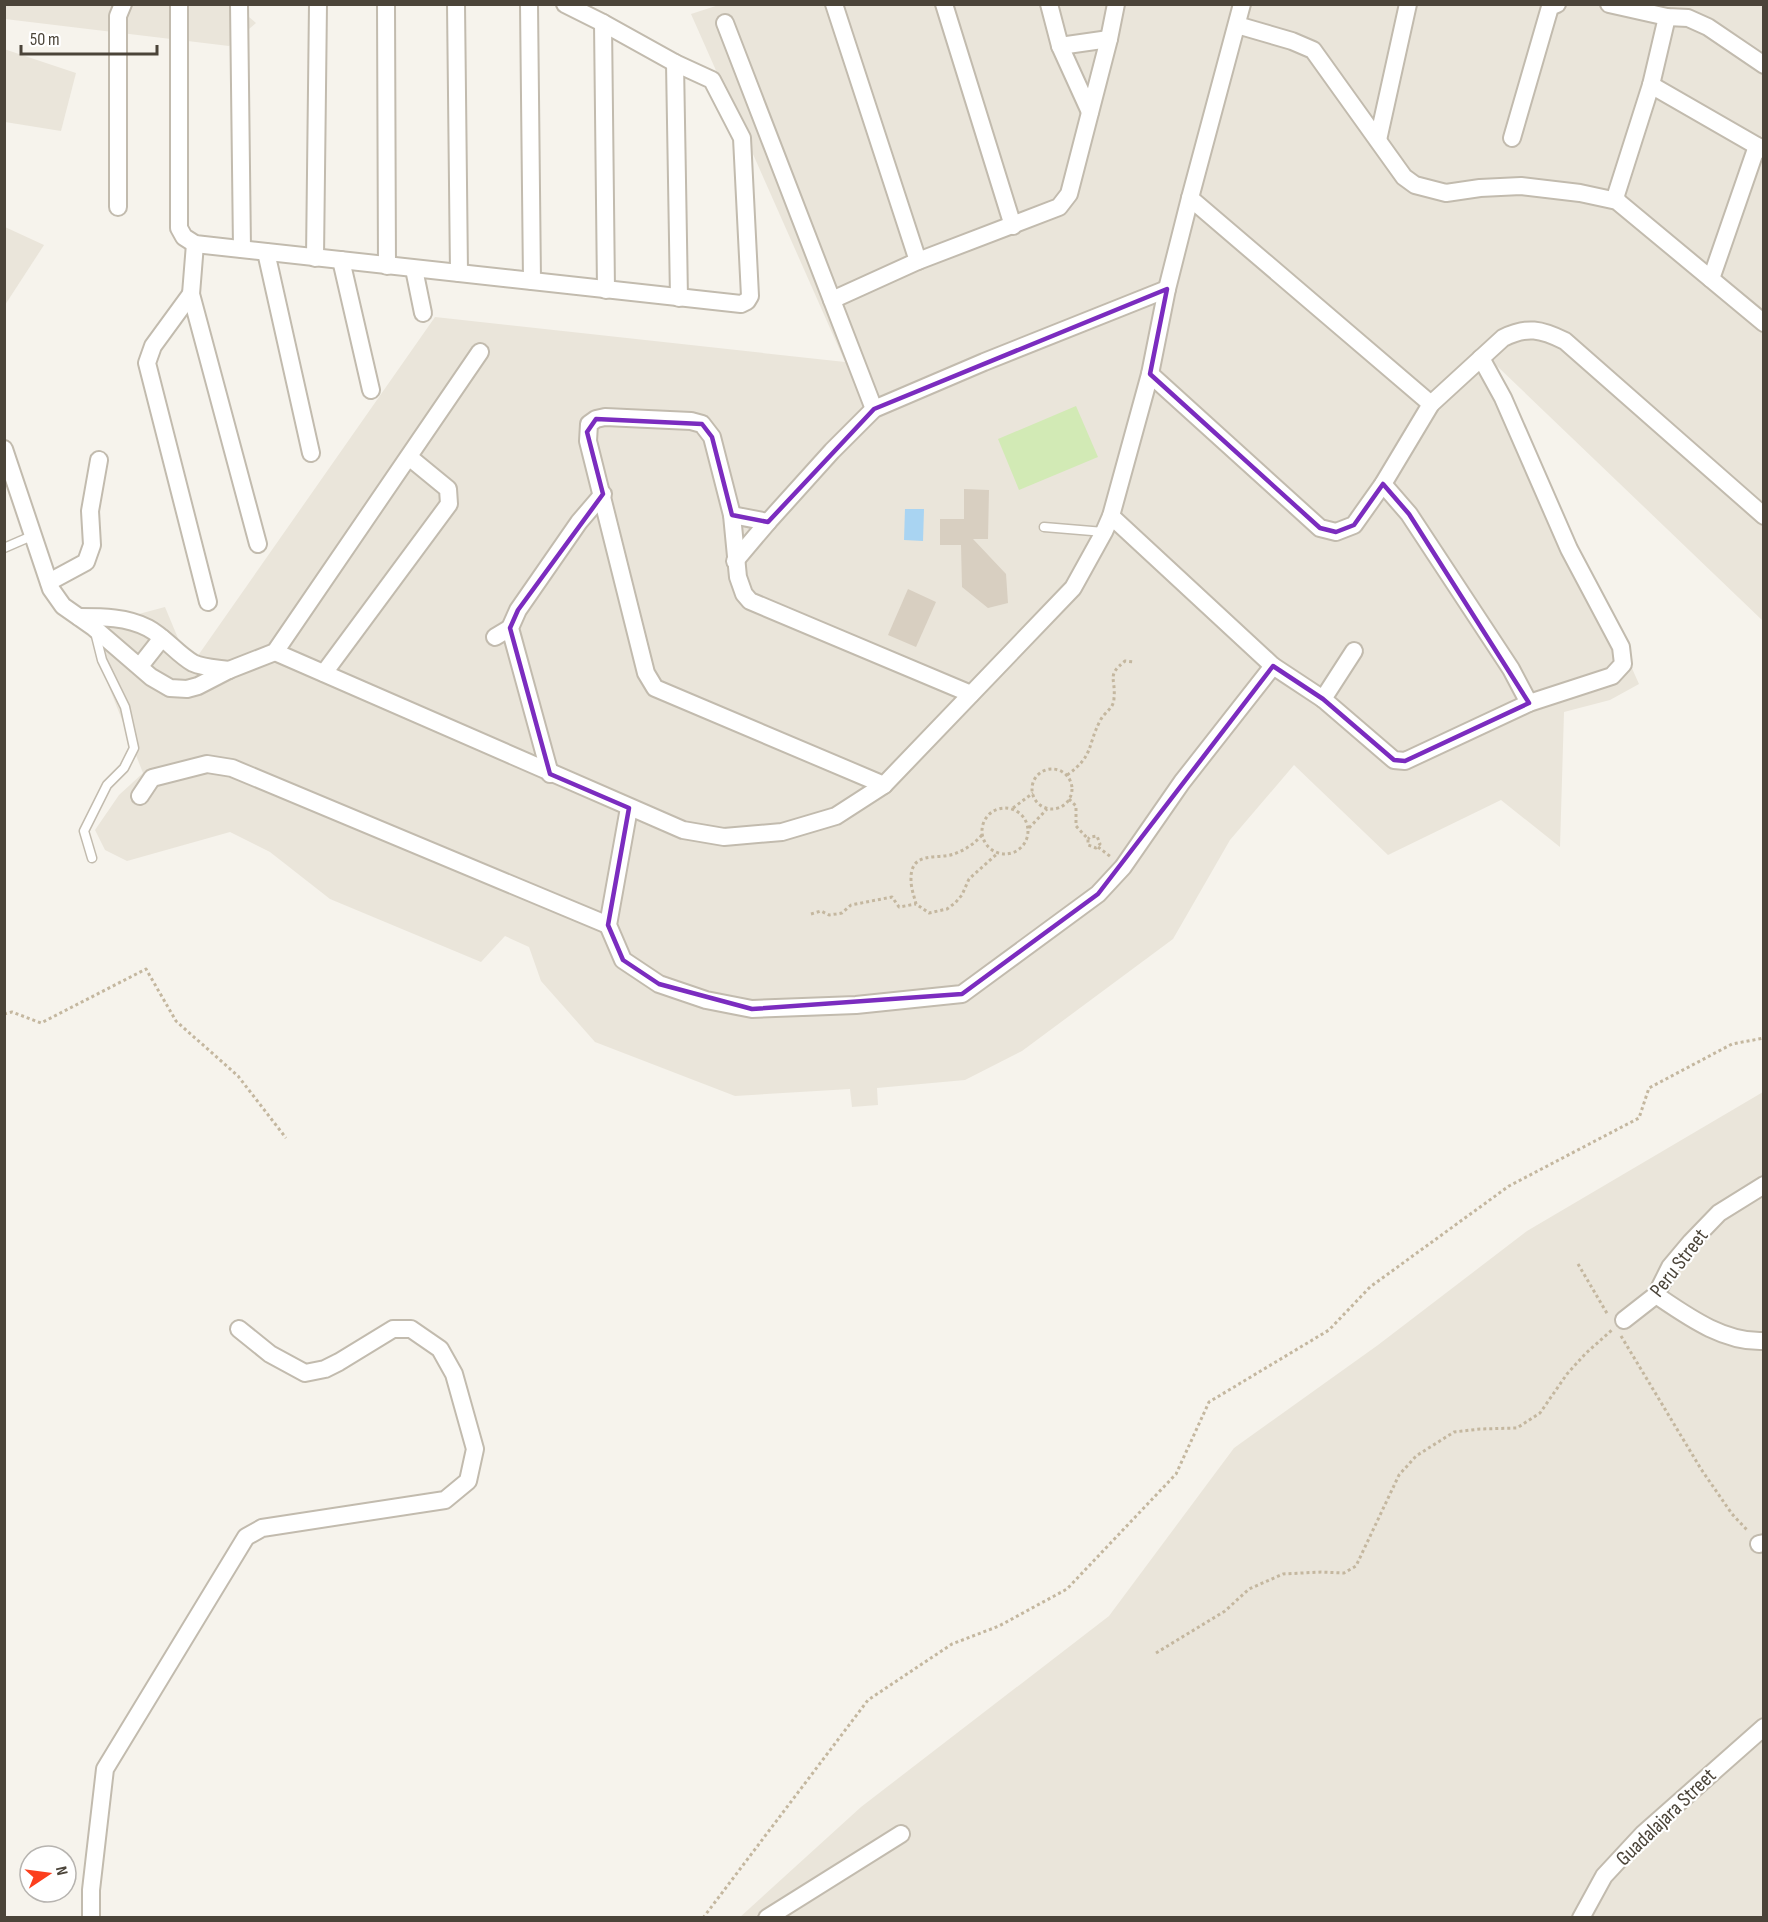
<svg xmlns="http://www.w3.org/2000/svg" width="1768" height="1922" viewBox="0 0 1768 1922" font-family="'Sofia Sans Condensed',sans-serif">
<rect width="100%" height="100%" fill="#f6f3ec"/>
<!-- residential -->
<g fill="#eae5da">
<path d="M242 4V11L256 23 229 46 5 19V5Z"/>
<path d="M722 4 1763 5V621L1497 366 1639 684 1610 700 1564 712 1560 847 1501 800 1388 855 1294 765 1230 840 1173 939 1022 1051 965 1080 877 1088 878 1105 852 1107 850 1089 735 1096 595 1042 541 981 529 947 505 936 481 962 330 899 270 852 230 832 127 861 105 850 95 830 119 795 143 773 109 687 90 627 165 607 190 667 435 317 845 362 691 14Z"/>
<path d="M4 49 76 73 61 131 5 122Z"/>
<path d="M5 227 44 245 5 305Z"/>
<path d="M1763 1092V1917L739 1918 861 1807 1109 1616 1234 1448 1378 1345 1527 1231Z"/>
</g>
<!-- green -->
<path fill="#d2eab5" d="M1076 406 1098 457 1019 490 998 439Z"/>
<!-- water -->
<path fill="#a9d4f2" d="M905 509H924L923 541 904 540Z"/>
<!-- building -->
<g fill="#d8cfc1">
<path d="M964 489 989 490 988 539H973L1006 574 1008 603 988 608 962 587 961 545H940V519H964Z"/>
<path d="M908 589 936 602 916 647 888 635Z"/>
</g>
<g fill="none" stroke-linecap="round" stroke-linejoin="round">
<defs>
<g id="service">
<path d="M1044 527 1104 532"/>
<path d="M4 548 34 535"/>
<path d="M92 858 84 831 107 785 124 768 134 748 125 707 102 660 95 632"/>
</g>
<g id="minor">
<path d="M179 4V228L184 237 195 244 741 304 747 301 750 296 742 138 712 80 675 63 603 23 565 4"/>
<path d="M239 4 242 249"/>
<path d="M386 4 387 266"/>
<path d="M456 4 459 273"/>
<path d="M529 4 532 281"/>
<path d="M834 4 918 261"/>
<path d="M944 4 1013 226"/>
<path d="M1049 4 1060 46 1090 112"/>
<path d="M1609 4 1667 17 1688 18 1708 27 1764 65"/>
<path d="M603 23 606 290"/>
<path d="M725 23 874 409"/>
<path d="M1237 25 1292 41 1313 50 1404 177 1415 185 1446 193 1480 188 1521 186 1580 193 1617 201 1764 323"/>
<path d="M1060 46 1109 39"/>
<path d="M675 63 679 298"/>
<path d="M1651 85 1764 150"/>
<path d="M1512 138 1550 7 1557 4"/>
<path d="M1378 140 1408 4"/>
<path d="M1190 198 1431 404"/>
<path d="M1617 201 1616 195 1651 85 1667 17"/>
<path d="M118 207V16L123 4"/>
<path d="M195 244 191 294 258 544"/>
<path d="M266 252 311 453"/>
<path d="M315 258 318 4"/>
<path d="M341 260 371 390"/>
<path d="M414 269 423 313"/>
<path d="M1711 279 1757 146"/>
<path d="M191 294 153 346 147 363 208 602"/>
<path d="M832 300 918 261 1059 207 1069 194 1109 39 1116 4"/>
<path d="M1150 374 1320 528 1336 532 1354 525 1383 484 1431 404 1503 338C1527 326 1541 329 1565 341L1764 516"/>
<path d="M4 449 51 589 63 606 93 627 151 677 170 688 187 689 198 686 229 670 275 652 480 352"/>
<path d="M1383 484 1409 514 1511 669 1529 703"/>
<path d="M732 515 768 522 735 561"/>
<path d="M1111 516 1273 666 1323 699 1394 760 1405 761 1529 703 1612 676 1623 664 1621 647 1569 549 1503 398 1481 358"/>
<path d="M768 522 832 451 874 409 984 362 1167 289"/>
<path d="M49 582 86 562 92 545 90 511 99 460"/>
<path d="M79 617C103 617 127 617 148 628 165 637 177 654 193 663 204 668 217 668 229 670"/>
<path d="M495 637 510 628"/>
<path d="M275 652 683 830 724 837 782 832 836 816 884 785 1073 588 1104 532 1111 516 1150 374 1167 289 1190 198 1242 4"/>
<path d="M140 666 162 638"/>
<path d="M324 673 449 504 448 489 409 457"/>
<path d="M1323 699 1354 651"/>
<path d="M550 774 510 628 518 610 579 522 603 494"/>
<path d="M884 785 655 688 646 673 588 441 589 424 596 419 605 417 691 421 702 424 712 437 732 515 738 577 744 594 750 601 971 694"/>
<path d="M140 796 152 778 207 764 232 768 608 925"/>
<path d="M629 808 608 925 623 960 659 984 706 1000 752 1009 856 1005 962 994 1098 894 1123 867 1182 782 1273 666"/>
<path d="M1656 1295C1687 1316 1724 1343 1764 1341"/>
<path d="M1624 1320 1656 1295 1670 1267 1691 1242 1719 1213 1764 1185"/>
<path d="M1759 1544 1764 1543"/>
<path d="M91 1918V1890L105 1769 246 1537 262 1528 445 1500 468 1481 475 1449 454 1374 440 1349 411 1329H393L339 1362 325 1369 305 1373 270 1354 239 1329"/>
<path d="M767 1918 901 1834"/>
<path d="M1581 1918 1604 1876 1643 1834 1764 1727"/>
</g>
</defs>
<!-- service casing -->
<use href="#service" stroke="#c2bbae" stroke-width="11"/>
<!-- minor casing -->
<use href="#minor" stroke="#c2bbae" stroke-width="20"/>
<!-- path -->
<g stroke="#c4b79f" stroke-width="3" stroke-dasharray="3 3" stroke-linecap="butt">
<circle cx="1052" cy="789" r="20"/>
<path d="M1067 775C1094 756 1087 746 1100 721 1104 712 1114 709 1114 698 1116 678 1106 676 1125 661L1135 662"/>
<path d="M1069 799 1076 806V826L1088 839V845L1096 848 1100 844 1097 836 1090 837 1088 839"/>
<circle cx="1005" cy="831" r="23"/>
<path d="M1013 808 1033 793"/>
<path d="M1029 828 1047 809"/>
<path d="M982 835C974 844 965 850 954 854 937 860 910 850 911 880 911 888 914 896 916 904L929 913 947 909 955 903 962 895 969 879 998 853"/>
<path d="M1098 847 1111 857"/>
<path d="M811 914 821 911 829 915 836 914 842 913 851 905 892 897 899 907 916 904"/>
<path d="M4 1014 12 1012 41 1023 146 969 176 1021 238 1076 286 1138"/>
<path d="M1578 1264 1608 1315"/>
<path d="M1621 1336 1701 1469 1732 1514 1748 1531"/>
<path d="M1156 1653 1225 1611 1249 1589 1283 1574 1321 1572 1344 1573 1356 1566 1399 1475 1416 1456 1454 1432 1480 1429 1517 1428 1540 1413 1567 1374 1586 1353 1612 1330"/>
<path d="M703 1918 868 1700 952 1644 999 1626 1067 1589 1176 1474 1209 1402 1329 1330 1370 1287 1509 1186 1639 1118 1649 1088 1732 1044 1764 1038"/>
</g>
<!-- service -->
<use href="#service" stroke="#fff" stroke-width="8"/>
<!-- minor -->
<use href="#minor" stroke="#fff" stroke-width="16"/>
</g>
<!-- marked area -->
<path fill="none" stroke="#7b2cbf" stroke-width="4.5" stroke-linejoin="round" d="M1167 289 1150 374 1320 528 1336 532 1354 525 1383 484 1409 514 1529 703 1405 761 1394 760 1323 699 1273 666 1098 894 962 994 752 1009 659 984 623 960 608 925 629 808 550 774 510 628 518 610 603 494 587 432 596 419 702 424 712 437 732 515 768 522 874 409Z"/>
<g text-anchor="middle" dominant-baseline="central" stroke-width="4.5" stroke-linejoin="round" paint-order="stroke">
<!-- street labels -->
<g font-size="21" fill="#4b4439" stroke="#fff">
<text transform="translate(1679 1263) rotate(-52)">Peru Street</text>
<text transform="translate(1666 1817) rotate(-44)">Guadalajara Street</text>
</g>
</g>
<!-- border -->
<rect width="1768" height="1922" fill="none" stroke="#4b4439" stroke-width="12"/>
<!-- north arrow -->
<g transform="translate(48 1874) rotate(77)"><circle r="28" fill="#ffffff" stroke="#b7b4b0" stroke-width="1.5"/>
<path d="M0-4.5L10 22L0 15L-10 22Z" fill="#fc3f1d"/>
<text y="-9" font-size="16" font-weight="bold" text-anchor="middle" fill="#4b4439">N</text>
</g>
<!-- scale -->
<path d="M21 45v9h136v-9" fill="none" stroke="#4b4439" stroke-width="3"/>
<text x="30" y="45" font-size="18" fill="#4b4439" stroke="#ffffff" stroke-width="4.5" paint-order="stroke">50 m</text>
</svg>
